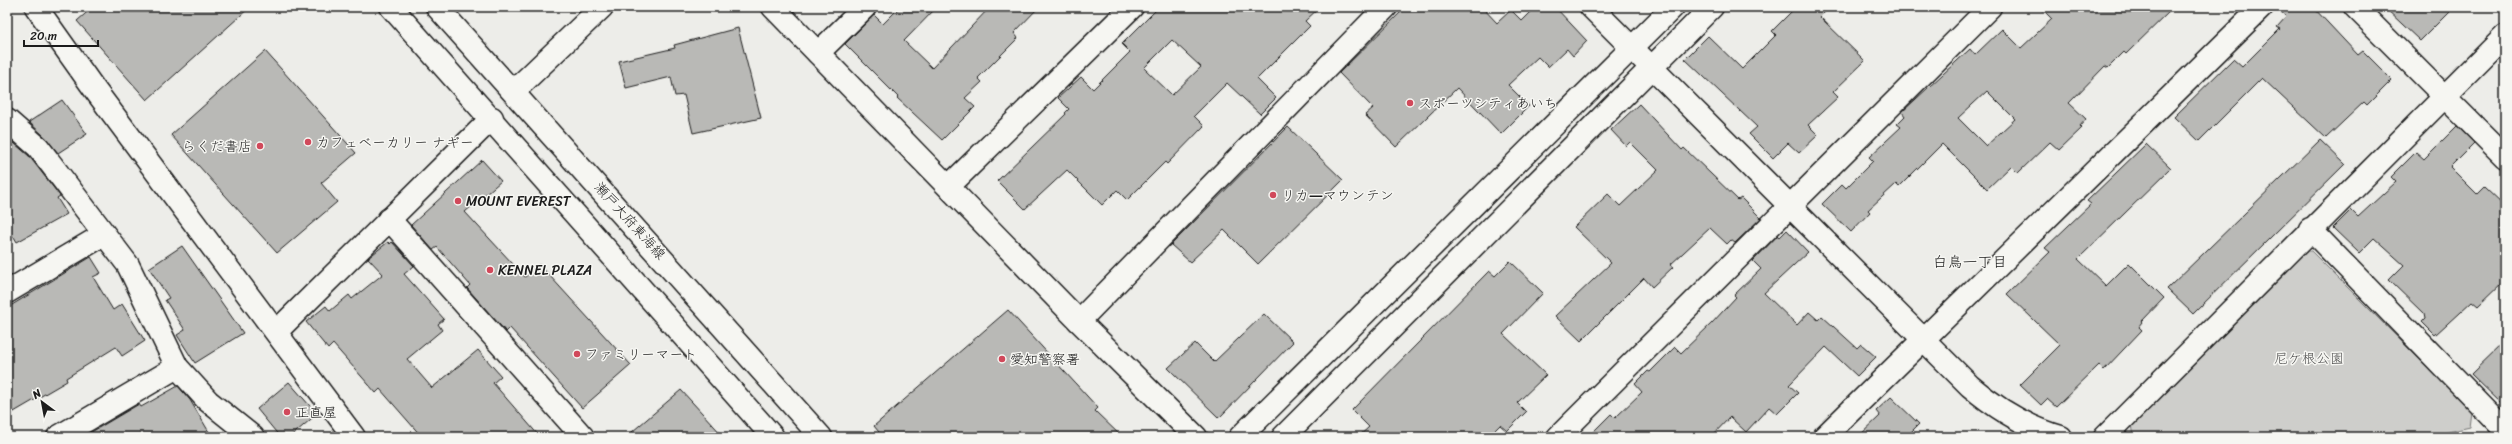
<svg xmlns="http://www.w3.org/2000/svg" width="2512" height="444" viewBox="0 0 2512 444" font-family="Sriracha,'Klee One',sans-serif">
<rect width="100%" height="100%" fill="#edede9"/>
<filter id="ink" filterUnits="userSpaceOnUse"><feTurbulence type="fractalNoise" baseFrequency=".025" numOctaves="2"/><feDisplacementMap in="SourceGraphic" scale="8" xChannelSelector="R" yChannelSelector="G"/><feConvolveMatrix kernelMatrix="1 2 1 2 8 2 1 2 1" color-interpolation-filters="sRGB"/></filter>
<g filter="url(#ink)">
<!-- green -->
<path fill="#cececb" stroke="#757574" d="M2305 251H2311L2472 412 2470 427 2426 437H2134L2132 424Z"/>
<!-- building -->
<g fill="#b9b9b6" stroke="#1c1c1c" fill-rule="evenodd">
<path d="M93 7H250L147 100 77 21Z"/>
<path d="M900 7H937L904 41 932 68 990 7H1039L1014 33 1018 38 978 78 982 82 965 98 975 107 942 140 897 98 898 97 845 44 874 15 883 24Z"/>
<path d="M1159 7H1320L1305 21 1310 26 1257 79 1276 98 1260 114 1227 83 1194 116 1204 126 1167 164 1165 162 1127 200 1117 190 1102 205 1067 170 1025 209 997 181 1066 114 1065 113 1069 109 1058 98 1081 77 1093 89 1130 52 1122 44ZM1172 40 1201 67 1172 95 1144 68Z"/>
<path d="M1406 7H1482L1497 23 1511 10 1522 21 1536 7H1555L1587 41 1573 56 1567 49 1548 67 1538 57 1508 85 1529 106 1501 134 1457 88 1396 147 1365 115 1373 108 1339 73Z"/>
<path d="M1796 7H1830L1820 17 1865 61 1833 92 1838 97 1808 125 1818 135 1799 153 1788 143 1773 158 1749 134 1757 127 1685 59 1708 36 1742 69 1776 35 1772 31Z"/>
<path d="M2040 7H2174L2126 54 2124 52 2108 68 2105 66 2069 103 2086 119 2080 126 2082 128 2059 150 2050 142 2018 173 2011 166 1987 189 1942 144 1899 187 1896 184 1868 210 1870 212 1851 232 1822 204 1842 184 1846 188 1873 161 1869 157 1901 127 1897 124 1905 116 1902 112 1970 49 1975 55 2002 29 2021 48 2052 19ZM1987 91 2015 119 1986 146 1958 118Z"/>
<path d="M2277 7H2313L2358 55 2363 51 2392 80 2367 105 2364 102 2326 138 2262 78 2199 141 2174 117 2233 59 2242 67 2280 29 2277 27 2286 17Z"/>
<path d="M2384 7H2454L2420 41Z"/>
<path d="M738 28 761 118 693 133 684 95 675 96 671 77 626 88 619 61 675 48 674 45Z"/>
<path d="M265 51 356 153 321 183 337 202 277 253 171 135Z"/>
<path d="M62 100 87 134 58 153 46 138 29 122Z"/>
<path d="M1639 104 1682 150 1684 148 1738 200 1741 198 1761 218 1735 243 1731 240 1727 244 1710 228 1670 265 1673 267 1652 287 1644 278 1581 341 1555 316 1611 263 1574 227 1608 194 1620 206 1658 170 1630 142 1626 146 1611 130Z"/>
<path d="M2457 126 2474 143 2450 167 2477 194 2484 187 2505 207V280L2478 306 2472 301 2435 335 2422 322 2425 319 2424 314 2389 280 2404 265 2374 238 2359 253 2333 228 2351 210 2358 217 2396 182 2391 177 2416 152 2424 159Z"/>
<path d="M1288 127 1343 180 1258 264 1224 230 1190 262 1171 245Z"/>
<path d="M7 137 29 156 60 196 57 198 67 214 17 242 14 237 7 241Z"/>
<path d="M2320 140 2345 164 2193 314 2167 289Z"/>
<path d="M2146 144 2171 168 2078 259 2106 286 2129 263 2164 298 2142 321 2143 322 2139 327 2142 330 2104 370 2099 365 2056 407 2047 399 2041 405 2020 385 2060 345 2007 294 2050 252 2045 248 2091 204 2087 201Z"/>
<path d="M482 160 501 181 465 212 525 277 539 264 631 365 582 408 510 328 506 332 467 288 470 285 437 247 433 250 411 225Z"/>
<path d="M1787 230 1808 252 1764 293 1797 325 1809 312 1818 320 1822 316 1857 348 1861 344 1876 357 1857 376 1826 347 1789 385 1798 393 1777 414 1769 407 1746 432 1730 417 1711 437H1588L1611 414 1615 418 1642 392 1635 384 1648 371 1650 372 1675 347 1681 353 1712 323 1736 297 1734 295 1761 269 1753 261 1778 235 1780 237Z"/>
<path d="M388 242 390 244 392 242 414 266 404 274 444 319 438 324 442 330 407 359 432 388 478 350 501 376 493 383 540 437H422L380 389 376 393 333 344 328 349 306 322 326 306 330 311 349 295 352 299 383 274 368 258Z"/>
<path d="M182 246 243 333 195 363 177 335 185 330 165 300 169 298 149 268Z"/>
<path d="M91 257 101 273 93 277 113 310 122 304 145 341 122 356 116 347 66 378 67 381 7 416V308Z"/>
<path d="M1510 261 1543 293 1503 334 1546 375 1517 403 1526 412 1507 431 1500 425 1488 437H1358L1369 427 1352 410 1489 271 1495 276Z"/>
<path d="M1008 310 1098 408 1095 411 1122 437H883L874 426Z"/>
<path d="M1264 314 1293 342 1219 418 1168 368 1195 343 1214 362Z"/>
<path d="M2505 341V407L2471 374Z"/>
<path d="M289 382 317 414 290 437H280L257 409Z"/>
<path d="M178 386 190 400 212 437H83L139 404 141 407Z"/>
<path d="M681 390 724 437H626Z"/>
<path d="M1891 397 1919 424 1906 437H1858L1880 416 1876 411Z"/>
</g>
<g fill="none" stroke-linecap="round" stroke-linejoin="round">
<defs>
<g id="minor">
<path d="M773 7 1079 321 1196 437"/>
<path d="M2355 7 2505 157"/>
<path d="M1632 48 1970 386C1998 410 2026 427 2061 437"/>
<path d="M818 53 865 7"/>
<path d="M514 91 602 7"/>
<path d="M7 120 38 147 128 265 177 367 208 401 253 437"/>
<path d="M949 186 1132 7"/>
<path d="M389 219 583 437"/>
<path d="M2310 229 2505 430"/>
<path d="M7 292 103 235"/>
<path d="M1079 321 1386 7"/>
<path d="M277 331 492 118"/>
<path d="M58 437 177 367"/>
<path d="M1558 437 1990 7"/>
<path d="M1824 437 2262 7"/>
<path d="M2105 437 2505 36"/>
</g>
<g id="tertiary">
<path d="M36 7 95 90 354 437"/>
<path d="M1591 7 1632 48"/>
<path d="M1240 437 1673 7"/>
<path d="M1283 437 1712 7"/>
</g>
<g id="primary">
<path d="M391 7 773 437"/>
<path d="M437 7 821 437"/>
</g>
</defs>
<!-- minor casing -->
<use href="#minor" stroke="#1c1c1c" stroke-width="25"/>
<!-- tertiary casing -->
<use href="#tertiary" stroke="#1c1c1c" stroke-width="25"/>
<!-- primary casing -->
<use href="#primary" stroke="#1c1c1c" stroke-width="25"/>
<!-- minor -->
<use href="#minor" stroke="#f6f6f2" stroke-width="22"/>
<!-- tertiary -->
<use href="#tertiary" stroke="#f6f6f2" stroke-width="22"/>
<!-- primary -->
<use href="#primary" stroke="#f6f6f2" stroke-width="22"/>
</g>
</g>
<!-- markers -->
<g fill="#d1495b" stroke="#f6f6f2" stroke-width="1.5">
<circle cx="1410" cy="103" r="4"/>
<circle cx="308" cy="142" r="4"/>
<circle cx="260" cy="146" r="4"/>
<circle cx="1273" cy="195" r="4"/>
<circle cx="458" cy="201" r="4"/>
<circle cx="490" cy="270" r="4"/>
<circle cx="577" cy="354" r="4"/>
<circle cx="1002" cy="359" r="4"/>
<circle cx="287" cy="412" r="4"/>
</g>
<g text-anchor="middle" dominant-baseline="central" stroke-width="3" stroke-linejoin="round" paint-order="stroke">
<!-- poi labels -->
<g font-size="14" fill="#1c1c1c" stroke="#f6f6f2" text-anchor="start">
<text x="1418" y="103">スポーツシティあいち</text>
<text x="316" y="142">カフェベーカリー ナギー</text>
<text x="252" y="146" text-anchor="end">らくだ書店</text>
<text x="1281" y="195">リカ―マウンテン</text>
<text x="466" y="201">MOUNT EVEREST</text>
<text x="498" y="270">KENNEL PLAZA</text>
<text x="585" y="354">ファミリーマート</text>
<text x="1010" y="359">愛知警察署</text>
<text x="295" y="412">正直屋</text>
</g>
<!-- street labels -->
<g font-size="14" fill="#1c1c1c" stroke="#f6f6f2">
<text transform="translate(630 221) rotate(48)">瀬戸大府東海線</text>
</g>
<!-- park labels -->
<g font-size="14" fill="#515151" stroke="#f6f6f2">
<text x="2309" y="358">尼ケ根公園</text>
</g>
<!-- neighbourhood labels -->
<g font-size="15" fill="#1c1c1c" stroke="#f6f6f2">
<text x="1970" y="262">白鳥一丁目</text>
</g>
</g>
<!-- margin -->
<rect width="2512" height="444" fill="none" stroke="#f6f6f2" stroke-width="24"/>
<rect x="12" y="12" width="2488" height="420" fill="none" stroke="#1c1c1c" stroke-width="1.5" filter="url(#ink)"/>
<!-- north arrow -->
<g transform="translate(42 402) rotate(328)" stroke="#f6f6f2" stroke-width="3" paint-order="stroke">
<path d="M0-3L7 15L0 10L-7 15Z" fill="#1c1c1c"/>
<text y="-6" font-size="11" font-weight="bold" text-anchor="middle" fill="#1c1c1c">N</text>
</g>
<!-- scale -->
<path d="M24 40v6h74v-6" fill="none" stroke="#1c1c1c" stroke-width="2"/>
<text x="30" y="40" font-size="12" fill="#1c1c1c" stroke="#f6f6f2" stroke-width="3" paint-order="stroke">20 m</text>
</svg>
